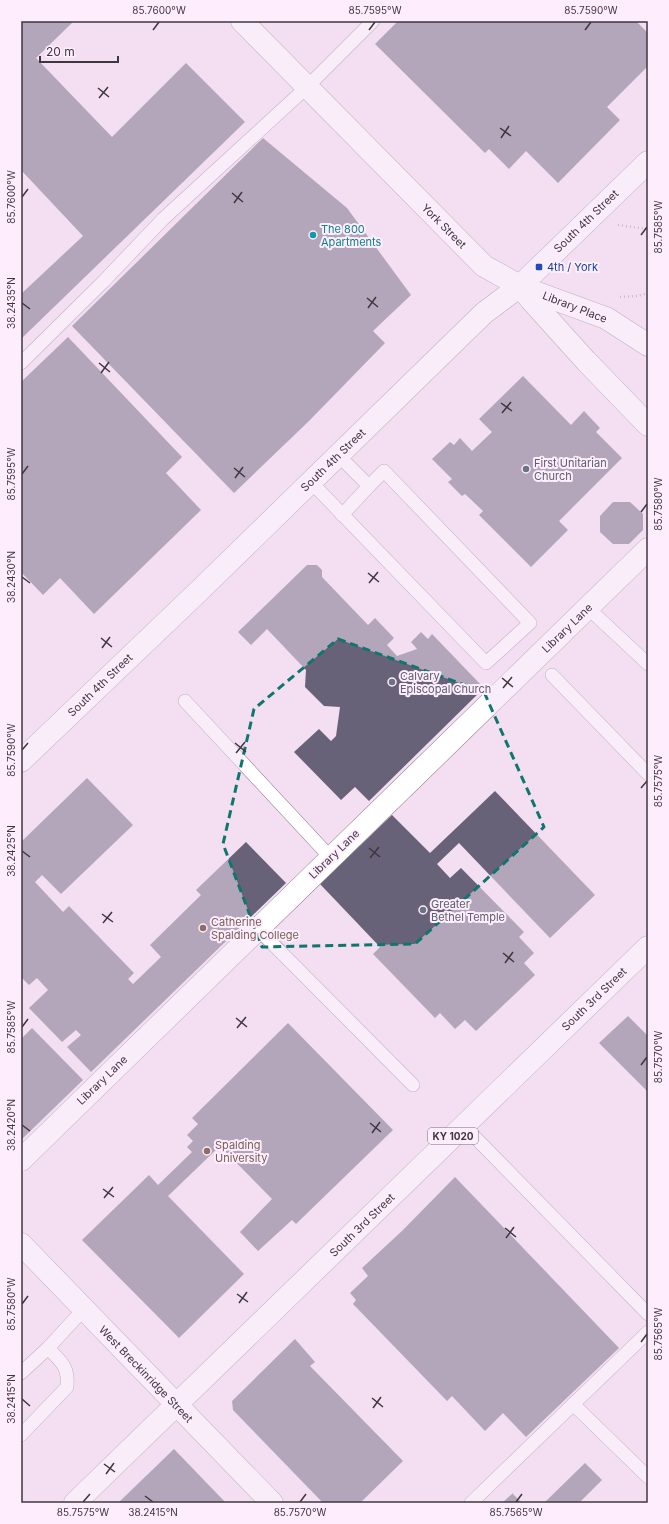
<svg xmlns="http://www.w3.org/2000/svg" width="669" height="1524" viewBox="0 0 669 1524" font-family="Inter,sans-serif">
<rect width="100%" height="100%" fill="#f3def2"/>
<!-- building -->
<g fill="#676278">
<path d="M21 21H74L36 58 112 137 186 63 245 122 21 339V294L83 236 21 170Z"/>
<path d="M398 21H636L648 33V66L607 107 620 120 558 183 526 151 509 169 489 149 485 153 375 44Z"/>
<path d="M263 138 347 208 411 295 373 331 385 343 309 421 234 493 72 326Z"/>
<path d="M68 337 182 457 166 473 201 510 94 614 60 578 43 595 21 572V382Z"/>
<path d="M523 376 571 425 584 411 600 428 596 432 622 458 559 521 568 530 531 567 479 515 483 511 465 494 462 496 448 482 452 479 432 459 450 442 454 445 460 438 472 451 492 432 479 419Z"/>
<path d="M613 502H630L643 514V530L629 544H613L600 532V516Z"/>
<path d="M307 565H317L322 570V577L368 625 375 618 394 638 387 645 397 656 417 649 411 642 421 632 428 639 432 634 484 688 369 801 355 787 341 800 294 752 319 729 331 741 336 736 340 707 324 706 305 687 306 670 267 629 251 645 238 632Z"/>
<path d="M87 778 133 825 61 894 42 875 35 882 63 912 69 906 134 973 128 979 133 984 161 957 150 945 201 895 196 890 246 842 286 883 91 1072 67 1047 81 1035 76 1030 62 1042 29 1008 48 990 37 978 29 985 21 977V842Z"/>
<path d="M495 791 595 895 550 938 459 843 437 864 450 878 461 868 524 932 519 937 534 953 524 963 535 975 476 1031 465 1020 455 1029 440 1013 435 1018 373 954 380 947 320 884 392 815 430 853Z"/>
<path d="M628 1016 648 1036V1092L599 1043Z"/>
<path d="M288 1023 393 1130 296 1224 292 1220 258 1251 240 1232 272 1199 220 1146 168 1196 244 1274 179 1338 82 1240 149 1175 158 1185 192 1152 187 1147 193 1141 187 1135 198 1124 192 1118Z"/>
<path d="M32 1028 83 1080 21 1140V1039Z"/>
<path d="M455 1177 619 1348 526 1437 503 1413 485 1431 452 1396 447 1401 353 1304 356 1300 350 1293 368 1276 362 1268 403 1230Z"/>
<path d="M295 1339 315 1362 310 1366 403 1461 360 1503H323L233 1410 232 1401Z"/>
<path d="M174 1449 226 1503H118Z"/>
<path d="M585 1463 602 1480 579 1503H544Z"/>
<path d="M512 1493 522 1503H502L512 1494Z"/>
</g>
<g fill="none" stroke-linecap="round" stroke-linejoin="round">
<defs>
<g id="service">
<path d="M21 363 104 281 163 219 307 87 373 21"/>
<path d="M311 482 486 663 530 623 384 471 369 486 338 455"/>
<path d="M342 515 369 486"/>
<path d="M588 608 648 664"/>
<path d="M552 675 648 774"/>
<path d="M185 701 331 858"/>
<path d="M258 929 413 1085"/>
<path d="M464 1126 648 1314"/>
<path d="M21 1373 48 1348 84 1309"/>
<path d="M573 1404 648 1477"/>
<path d="M21 1435 67 1387C69 1366 61 1362 48 1348"/>
<path d="M471 1503 648 1332"/>
</g>
<g id="minor">
<path d="M242 21 484 266 520 286 531 300 586 361 648 425"/>
<path d="M521 287 606 318 648 345"/>
<path d="M21 1160 648 549"/>
</g>
<path id="tertiary" d="M21 1244 272 1503"/>
<path id="secondary" d="M21 761 201 589 484 313 520 286 648 162"/>
<path id="primary" d="M75 1503 648 947"/>
</defs>
<!-- service casing -->
<use href="#service" stroke="#897788" stroke-width="14"/>
<!-- minor casing -->
<use href="#minor" stroke="#897788" stroke-width="23"/>
<!-- tertiary casing -->
<use href="#tertiary" stroke="#897788" stroke-width="23"/>
<!-- secondary casing -->
<use href="#secondary" stroke="#897788" stroke-width="23"/>
<!-- primary casing -->
<use href="#primary" stroke="#897788" stroke-width="23"/>
<!-- path -->
<g stroke="#9e909e" stroke-width="2.5" stroke-dasharray="1 3" stroke-linecap="butt">
<path d="M618 225 648 229"/>
<path d="M648 228 647 235 648 240"/>
<path d="M620 297 637 296 648 293"/>
</g>
<!-- service -->
<use href="#service" stroke="#fff" stroke-width="13"/>
<!-- minor -->
<use href="#minor" stroke="#fff" stroke-width="22"/>
<!-- tertiary -->
<use href="#tertiary" stroke="#fff" stroke-width="22"/>
<!-- secondary -->
<use href="#secondary" stroke="#fff" stroke-width="22"/>
<!-- primary -->
<use href="#primary" stroke="#fff" stroke-width="22"/>
</g>
<!-- marked area -->
<path d="M0 0H669V1524H0ZM338 639 484 692 544 827 415 944 262 947 223 844 254 709Z" fill="#f3def2" fill-opacity=".55" fill-rule="evenodd"/>
<path fill="none" stroke="#0f766e" stroke-width="3" stroke-dasharray="8 5" stroke-linejoin="round" d="M338 639 484 692 544 827 415 944 262 947 223 844 254 709Z"/>
<!-- ticks -->
<path fill="none" stroke="#3f373f" stroke-width="1.5" d="M153 30 159 22M369 30 375 22M585 30 591 22M98 88 109 97M99 98 108 87M500 128 511 136M501 138 509 126M232 193 243 202M22 197 28 189M234 203 242 192M641 235 647 227M367 298 378 307M22 303 30 309M368 308 376 297M99 363 110 372M101 373 109 362M501 403 512 411M502 413 511 402M234 468 245 477M22 474 28 466M235 478 243 467M641 512 647 504M368 573 379 582M22 577 30 583M369 583 378 572M101 638 112 647M102 648 110 637M502 678 513 687M503 688 512 677M235 743 246 752M22 750 28 743M236 753 245 742M641 788 647 781M369 848 380 857M22 851 30 857M370 858 379 847M102 914 113 922M103 923 112 912M503 953 514 962M505 963 513 952M236 1018 247 1027M22 1027 28 1019M237 1028 246 1017M641 1065 647 1057M370 1123 381 1132M22 1125 30 1131M372 1133 380 1122M103 1189 114 1197M104 1198 113 1187M505 1228 516 1237M506 1238 514 1227M237 1294 248 1302M239 1303 247 1292M22 1304 28 1296M641 1342 647 1334M372 1398 383 1407M22 1399 30 1406M373 1408 381 1397M104 1464 115 1472M106 1474 114 1463M145 1496 153 1502M83 1502 90 1494M300 1502 306 1494M516 1502 522 1494"/>
<!-- markers -->
<circle fill="#0f9aa8" stroke="#feedfd" stroke-width="1.5" cx="313" cy="235" r="4"/>
<rect fill="#1a4fb4" stroke="#feedfd" stroke-width="1.5" x="535" y="263" width="8" height="8" rx="2"/>
<g fill="#6b7280" stroke="#feedfd" stroke-width="1.5">
<circle cx="526" cy="469" r="4"/>
<circle cx="392" cy="682" r="4"/>
<circle cx="423" cy="910" r="4"/>
</g>
<g fill="#8d6e63" stroke="#feedfd" stroke-width="1.5">
<circle cx="203" cy="928" r="4"/>
<circle cx="207" cy="1151" r="4"/>
</g>
<g text-anchor="middle" dominant-baseline="central" stroke-width="4" stroke-linejoin="round" paint-order="stroke">
<!-- shield labels -->
<rect fill="#feedfd" stroke="#786e78" stroke-width="1" x="428" y="1128" width="50" height="16" rx="3"/>
<g font-size="10" font-weight="bold" fill="#3f373f">
<text x="453" y="1136">KY 1020</text>
</g>
<!-- street labels -->
<g font-size="11" fill="#3f373f" stroke="#feedfd">
<text transform="translate(586 221) rotate(-44)">South 4th Street</text>
<text transform="translate(444 226) rotate(45)">York Street</text>
<text transform="translate(575 307) rotate(21)">Library Place</text>
<text transform="translate(333 460) rotate(-44)">South 4th Street</text>
<text transform="translate(567 628) rotate(-44)">Library Lane</text>
<text transform="translate(100 685) rotate(-44)">South 4th Street</text>
<text transform="translate(334 854) rotate(-44)">Library Lane</text>
<text transform="translate(594 999) rotate(-44)">South 3rd Street</text>
<text transform="translate(102 1080) rotate(-44)">Library Lane</text>
<text transform="translate(362 1225) rotate(-44)">South 3rd Street</text>
<text transform="translate(146 1374) rotate(46)">West Breckinridge Street</text>
</g>
<!-- culture labels -->
<g font-size="11" fill="#0d838f" stroke="#feedfd" text-anchor="start">
<text x="321" y="229">The 800<tspan x="321" dy="13">Apartments</tspan></text>
</g>
<!-- transit labels -->
<g font-size="11" fill="#164399" stroke="#feedfd" text-anchor="start">
<text x="547" y="267">4th / York</text>
</g>
<!-- worship labels -->
<g font-size="11" fill="#5b616d" stroke="#feedfd" text-anchor="start">
<text x="534" y="463">First Unitarian<tspan x="534" dy="13">Church</tspan></text>
<text x="400" y="676">Calvary<tspan x="400" dy="13">Episcopal Church</tspan></text>
<text x="431" y="904">Greater<tspan x="431" dy="13">Bethel Temple</tspan></text>
</g>
<!-- education labels -->
<g font-size="11" fill="#785e54" stroke="#feedfd" text-anchor="start">
<text x="211" y="922">Catherine<tspan x="211" dy="13">Spalding College</tspan></text>
<text x="215" y="1145">Spalding<tspan x="215" dy="13">University</tspan></text>
</g>
</g>
<!-- border -->
<rect width="669" height="1524" fill="none" stroke="#feedfd" stroke-width="44"/>
<!-- scale -->
<path d="M40 56v6h78v-6" fill="none" stroke="#3f373f" stroke-width="2"/>
<text x="46" y="56" font-size="12" fill="#3f373f" stroke="#feedfd" stroke-width="3" paint-order="stroke">20 m</text>
<rect x="22" y="22" width="625" height="1480" fill="none" stroke="#3f373f" stroke-width="1.5"/>
<g font-size="10" text-anchor="middle" fill="#3f373f">
<text x="159" y="14">85.7600°W</text>
<text x="375" y="14">85.7595°W</text>
<text x="591" y="14">85.7590°W</text>
<text transform="translate(11 197) rotate(-90)" y="4">85.7600°W</text>
<text transform="translate(658 227) rotate(-90)" y="4">85.7585°W</text>
<text transform="translate(11 303) rotate(-90)" y="4">38.2435°N</text>
<text transform="translate(11 474) rotate(-90)" y="4">85.7595°W</text>
<text transform="translate(658 504) rotate(-90)" y="4">85.7580°W</text>
<text transform="translate(11 577) rotate(-90)" y="4">38.2430°N</text>
<text transform="translate(11 750) rotate(-90)" y="4">85.7590°W</text>
<text transform="translate(658 781) rotate(-90)" y="4">85.7575°W</text>
<text transform="translate(11 851) rotate(-90)" y="4">38.2425°N</text>
<text transform="translate(11 1027) rotate(-90)" y="4">85.7585°W</text>
<text transform="translate(658 1057) rotate(-90)" y="4">85.7570°W</text>
<text transform="translate(11 1125) rotate(-90)" y="4">38.2420°N</text>
<text transform="translate(11 1304) rotate(-90)" y="4">85.7580°W</text>
<text transform="translate(658 1334) rotate(-90)" y="4">85.7565°W</text>
<text transform="translate(11 1399) rotate(-90)" y="4">38.2415°N</text>
<text x="83" y="1516">85.7575°W</text>
<text x="153" y="1516">38.2415°N</text>
<text x="300" y="1516">85.7570°W</text>
<text x="516" y="1516">85.7565°W</text>
</g>
</svg>
